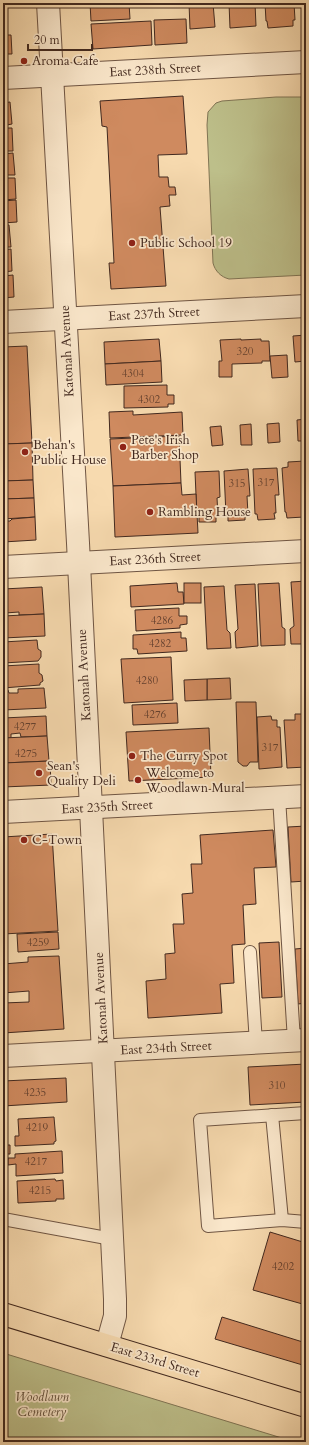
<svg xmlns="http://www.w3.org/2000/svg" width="309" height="1445" viewBox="0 0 309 1445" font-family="Cardo,serif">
<rect width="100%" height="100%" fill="#f7daaf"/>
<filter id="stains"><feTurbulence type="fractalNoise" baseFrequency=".005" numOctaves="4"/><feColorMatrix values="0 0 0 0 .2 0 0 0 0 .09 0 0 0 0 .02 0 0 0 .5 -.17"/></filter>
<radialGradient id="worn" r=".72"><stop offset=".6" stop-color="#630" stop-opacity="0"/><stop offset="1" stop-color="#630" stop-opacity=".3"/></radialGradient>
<!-- green -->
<g fill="#bdbf8a" stroke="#807454">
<path d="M276 97H306V275L229 279C221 277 215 271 213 263L207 125 208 112 216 103 222 101Z"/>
<path d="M3 1353 295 1442H3Z"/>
</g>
<!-- building -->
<g fill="#cf8a5f" stroke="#42291f">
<path d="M90 3H129L130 19 91 21Z"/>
<path d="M189 3H213L215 27 190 29Z"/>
<path d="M229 3H255L256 26 230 28Z"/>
<path d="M265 3H294L295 20H293V26L268 28 267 21H266Z"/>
<path d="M3 15 4 35H3Z"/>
<path d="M186 19 187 43 155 45 154 20Z"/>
<path d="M151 21 152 45 93 49 91 24Z"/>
<path d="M3 35H11L12 54H3Z"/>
<path d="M183 96 187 154 158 155 159 177H168L169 187H175L176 195H169L170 206 160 207 166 286 111 289 109 263H114L111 205 107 127 102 126 100 101Z"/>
<path d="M10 102 12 124 7 125V127H3V103Z"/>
<path d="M3 128H12L13 151H3Z"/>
<path d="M13 153 15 175H3V154Z"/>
<path d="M3 178H15L16 199 3 200Z"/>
<path d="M16 200 17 222 3 223V201Z"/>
<path d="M3 225H9L11 247H3Z"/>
<path d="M11 249 12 271 3 272V250Z"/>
<path d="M13 275 14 297 3 298V276Z"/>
<path d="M306 335V361L295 362 293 336Z"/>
<path d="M159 339 161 361 105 364 104 342Z"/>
<path d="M241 339V340L261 339V341H269L270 361H262V363L232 364V377H219V361H222L220 340Z"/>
<path d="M27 346 32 443 3 444V347Z"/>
<path d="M287 355 288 377 272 378 270 356Z"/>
<path d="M161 361 162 382 106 385 105 364Z"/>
<path d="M167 385V395H174V404H168V407L124 408V386Z"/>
<path d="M133 411V415L182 412 183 435 110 438 109 412Z"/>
<path d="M306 419V441H298L297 420Z"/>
<path d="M279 423 280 442 268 443 267 424Z"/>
<path d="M251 424 252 445H241L240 425Z"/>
<path d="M221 426 223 445 212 446 210 427Z"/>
<path d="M179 436 181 483 113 486 110 439Z"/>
<path d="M32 443 33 480 3 481V444Z"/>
<path d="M305 461 306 493H304L305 511H304V517L287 518 286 512H285L282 468 288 467V462Z"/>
<path d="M277 468 279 495H275L276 513H274L275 519 258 520 257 514H255L253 469Z"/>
<path d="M248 469 250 496H247L248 514H245V520L228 521V515H226L224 471Z"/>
<path d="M219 471 220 497 217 498 218 515 216 516V522H199V516L197 517 195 472Z"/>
<path d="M33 480 34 498 3 499V481Z"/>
<path d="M181 483 182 495 196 494 198 533 115 537 113 486Z"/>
<path d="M34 498 35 517 3 519V499Z"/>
<path d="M35 517 36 540 3 542V521H10L12 519Z"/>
<path d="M306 581V644H291L290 629 294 626 291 582Z"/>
<path d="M177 583 178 592H183L184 604 131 607 130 586Z"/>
<rect x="184" y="583" width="17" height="20"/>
<path d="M279 583 282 627 285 629V645L261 646 258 584Z"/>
<path d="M255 584 258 646 236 648 235 632 238 629 235 585Z"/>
<path d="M224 586 227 630 230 633 231 648 207 649 204 587Z"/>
<path d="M42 587 44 614 19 615V612L5 613V616H3V589Z"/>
<path d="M179 608V616H187V624L180 625V628L136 631 135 610Z"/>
<path d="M44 614 45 636 3 638V616Z"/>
<path d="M181 632V638H186L187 651 138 654 137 649H133V635Z"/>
<path d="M37 640 38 649 41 651V657L38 661 3 663V642Z"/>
<path d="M171 657 173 700 124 703 121 659Z"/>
<path d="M39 664V673L42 675 43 681 40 683V685L3 688V666Z"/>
<path d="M304 673H306V696H305Z"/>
<path d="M230 678 231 699 207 700V679Z"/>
<path d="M207 679V700L185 701 184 680Z"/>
<path d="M44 688 46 708 3 710V690H8L9 693H18V689Z"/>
<path d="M236 702H256L258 762H250L247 766H243L238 762Z"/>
<path d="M177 703 178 723 133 725 132 705Z"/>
<path d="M295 714H305L306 767 287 768 284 720H295Z"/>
<path d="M46 716 47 736 21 737 20 733 11 734V738H3V718Z"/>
<path d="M271 716 272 720H277V727H280L282 767 259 769 257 717Z"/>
<path d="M209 728 211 777 129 781 126 732Z"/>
<path d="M47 736 49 761 3 763V738Z"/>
<path d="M50 761 51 785 3 787V763Z"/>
<path d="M306 826V881L291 882 288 827Z"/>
<path d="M273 830 276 867 254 868 256 904 243 905 245 944 232 945 234 983 220 984 222 1013 148 1018 146 981 166 979 165 954 175 953 173 924H184L182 894 193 893 191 864H202L200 835Z"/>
<path d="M52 834 58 931 3 934V837Z"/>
<path d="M303 897H306V917H304Z"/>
<path d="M58 932 59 949 18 952 17 934Z"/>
<path d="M279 942 282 997 262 998 259 943Z"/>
<path d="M306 948V1003L298 1004 295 949Z"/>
<path d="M59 956 64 1029 3 1033V1003L29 1002V991L3 993V964L28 962V957Z"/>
<path d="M306 1064V1102L250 1105 248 1067Z"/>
<path d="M66 1078 67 1102 3 1106V1081Z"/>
<path d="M54 1117 56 1141 54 1142V1144L15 1146V1136H19L18 1119Z"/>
<path d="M3 1136 4 1145H10V1154H3Z"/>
<path d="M62 1151 63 1173 16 1176V1164L8 1165V1158H15V1154Z"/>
<rect x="3" y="1169" width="3" height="10"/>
<path d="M55 1179 56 1181 63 1180 64 1199H56V1201L18 1203 17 1181Z"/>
<path d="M270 1232 306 1243V1305L253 1290Z"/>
<path d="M222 1317 306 1343V1366L215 1339Z"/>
</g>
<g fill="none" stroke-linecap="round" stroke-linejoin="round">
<defs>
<g id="lane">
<path d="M279 797 294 1041"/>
<path d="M250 952 256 1043"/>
<path d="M306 1113 200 1120 208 1226 282 1220 306 1222"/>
<path d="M272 1115 282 1220"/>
<path d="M3 1219 112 1239"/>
</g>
<g id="street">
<path d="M48 3 78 543 115 1299V1316L107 1345"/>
<path d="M3 78 306 62"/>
<path d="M3 322 306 306"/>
<path d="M3 567 306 551"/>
<path d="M3 812 306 796"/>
<path d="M3 1056 306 1040"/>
</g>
<path id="primary" d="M3 1314 306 1406"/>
</defs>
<!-- lane casing -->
<use href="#lane" stroke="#6f5543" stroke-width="14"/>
<!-- street casing -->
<use href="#street" stroke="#6f5543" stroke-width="24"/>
<!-- primary casing -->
<use href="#primary" stroke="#42291f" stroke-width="24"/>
<!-- lane -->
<use href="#lane" stroke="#fae7cb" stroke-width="12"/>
<!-- street -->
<use href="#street" stroke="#fae7cb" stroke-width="22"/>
<!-- primary -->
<use href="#primary" stroke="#f7daaf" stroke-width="22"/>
</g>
<!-- markers -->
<g fill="#8f2418" stroke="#fae7cb" stroke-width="1.5">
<circle cx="24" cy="61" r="4"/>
<circle cx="132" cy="243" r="4"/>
<circle cx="123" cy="447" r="4"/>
<circle cx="25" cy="452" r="4"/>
<circle cx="150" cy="512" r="4"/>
<circle cx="132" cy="756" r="4"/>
<circle cx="39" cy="773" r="4"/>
<circle cx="138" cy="780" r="4"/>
<circle cx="24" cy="840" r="4"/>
</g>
<g text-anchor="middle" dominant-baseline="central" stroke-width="3.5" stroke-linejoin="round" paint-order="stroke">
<!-- number labels -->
<g font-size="11" fill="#65412f">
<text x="245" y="351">320</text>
<text x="133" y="373">4304</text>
<text x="149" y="399">4302</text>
<text x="266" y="482">317</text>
<text x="237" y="483">315</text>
<text x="162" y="620">4286</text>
<text x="160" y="643">4282</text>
<text x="147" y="680">4280</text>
<text x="155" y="714">4276</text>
<text x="25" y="726">4277</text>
<text x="270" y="747">317</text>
<text x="26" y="753">4275</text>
<text x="38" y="942">4259</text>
<text x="277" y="1085">310</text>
<text x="35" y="1092">4235</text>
<text x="37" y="1127">4219</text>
<text x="36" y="1161">4217</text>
<text x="40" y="1190">4215</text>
<text x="283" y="1266">4202</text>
</g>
<!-- poi labels -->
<g font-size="13" fill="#42291f" stroke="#fae7cb" text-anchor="start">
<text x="32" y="61">Aroma Cafe</text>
<text x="140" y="243">Public School 19</text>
<text x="131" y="440">Pete's Irish<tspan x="131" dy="15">Barber Shop</tspan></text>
<text x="33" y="445">Behan's<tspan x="33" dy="15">Public House</tspan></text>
<text x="158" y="512">Rambling House</text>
<text x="140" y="756">The Curry Spot</text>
<text x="47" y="766">Sean's<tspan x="47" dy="15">Quality Deli</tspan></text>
<text x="146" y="773">Welcome to<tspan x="146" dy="15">Woodlawn Mural</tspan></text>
<text x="32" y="840">C-Town</text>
</g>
<!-- street labels -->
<g font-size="13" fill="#42291f" stroke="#fae7cb">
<text transform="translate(155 70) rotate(-3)">East 238th Street</text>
<text transform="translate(154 314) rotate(-3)">East 237th Street</text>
<text transform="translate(67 351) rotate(-93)">Katonah Avenue</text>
<text transform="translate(155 559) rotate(-3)">East 236th Street</text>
<text transform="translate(84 675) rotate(-93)">Katonah Avenue</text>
<text transform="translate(107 807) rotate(-3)">East 235th Street</text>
<text transform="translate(101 998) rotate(-93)">Katonah Avenue</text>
<text transform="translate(166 1048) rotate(-3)">East 234th Street</text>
<text transform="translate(155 1360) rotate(17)">East 233rd Street</text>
</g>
<!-- park labels -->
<g font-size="13" font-style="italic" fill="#614e3a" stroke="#fae7cb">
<text x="42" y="1397">Woodlawn<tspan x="42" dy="15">Cemetery</tspan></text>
</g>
</g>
<!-- margin -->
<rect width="309" height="1445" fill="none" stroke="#f7daaf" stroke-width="16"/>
<rect x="4" y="4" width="301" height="1437" fill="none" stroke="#42291f" stroke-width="2"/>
<rect x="8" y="8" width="293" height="1429" fill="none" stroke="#42291f"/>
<!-- scale -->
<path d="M28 44v6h64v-6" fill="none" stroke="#42291f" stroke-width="2"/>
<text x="34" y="44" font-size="12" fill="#42291f" stroke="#fae7cb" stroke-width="3" paint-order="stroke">20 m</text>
<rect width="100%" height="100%" filter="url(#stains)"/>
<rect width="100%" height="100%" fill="url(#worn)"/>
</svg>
